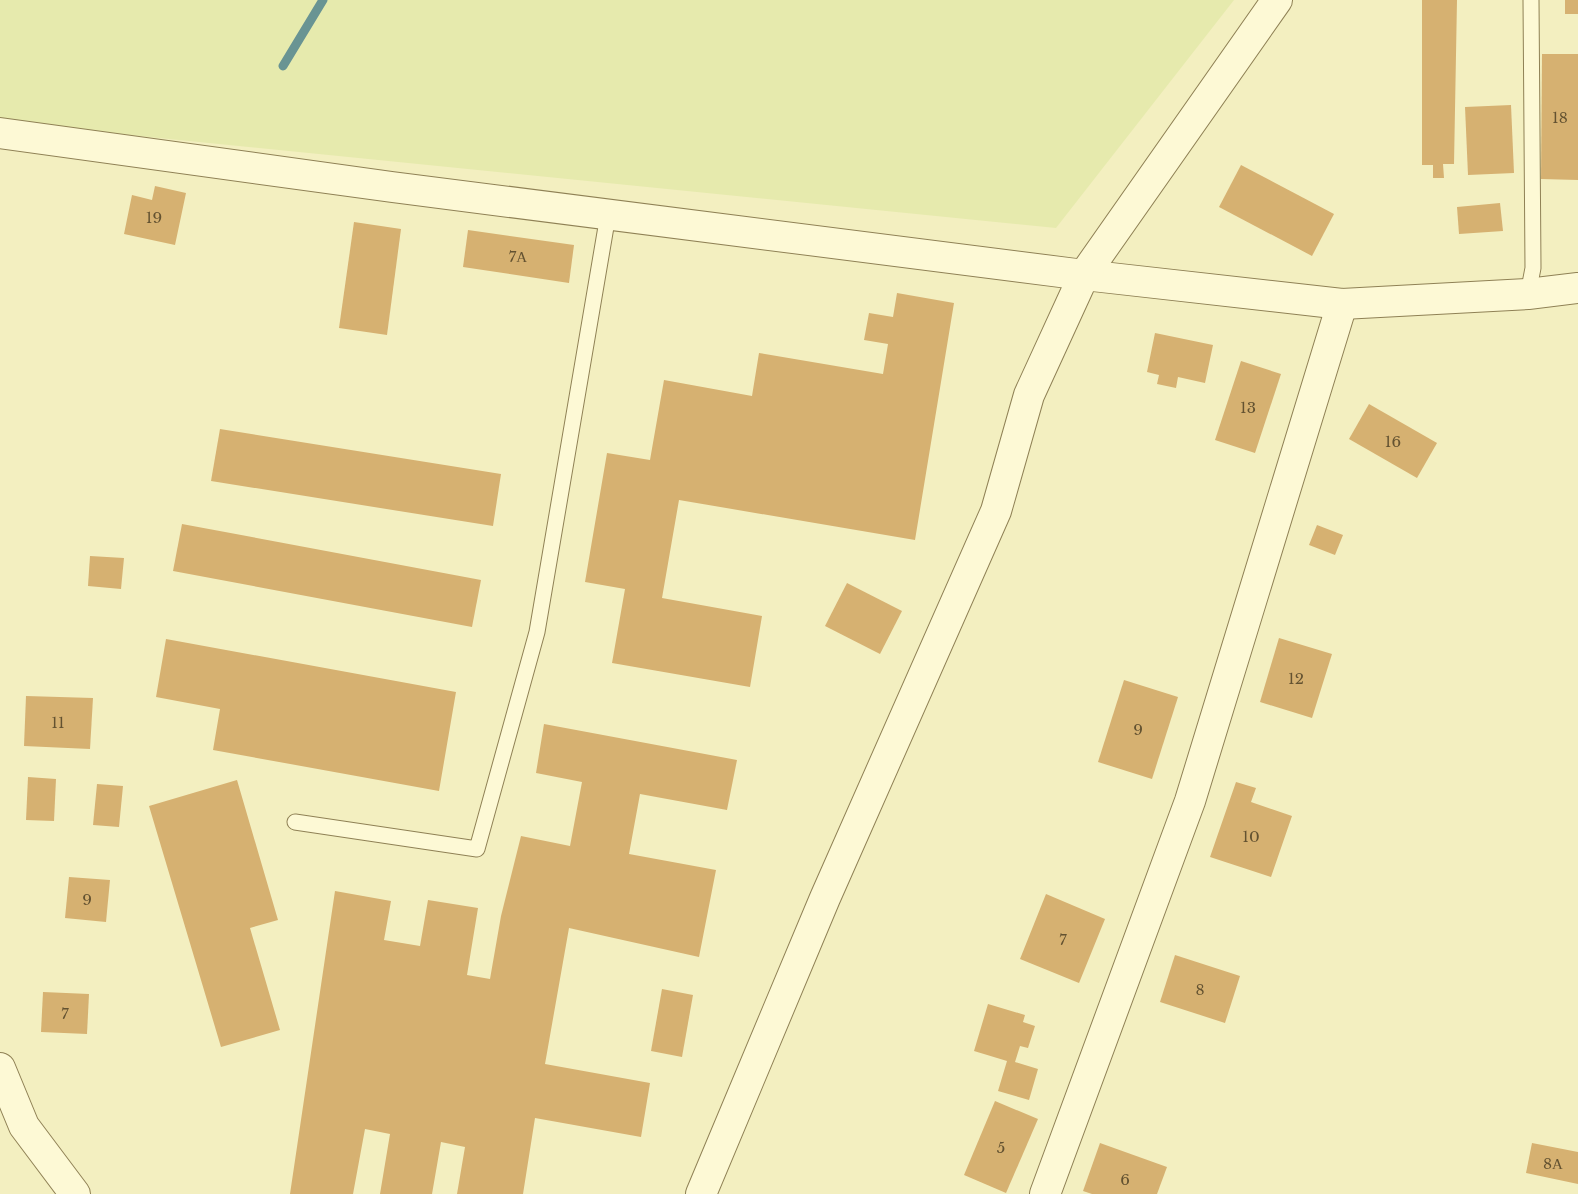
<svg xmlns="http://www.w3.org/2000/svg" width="1578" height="1194" viewBox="0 0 1578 1194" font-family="'Libre Baskerville',serif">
<rect width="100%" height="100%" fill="#f3efc0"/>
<!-- farmland -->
<path fill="#e6eaad" d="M0 0H1234L1056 228 0 122Z"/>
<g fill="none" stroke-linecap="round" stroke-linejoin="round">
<!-- stream -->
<path stroke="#699493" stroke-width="9" d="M283 66 323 0"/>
</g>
<!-- building -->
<g fill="#d6b171">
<path d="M1422 0H1457L1454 164H1443L1444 178H1433V165H1422Z"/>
<rect x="1565" y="0" width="13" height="14"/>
<path d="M1542 54H1578V180L1541 179Z"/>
<path d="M1511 105 1514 173 1468 175 1465 107Z"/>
<path d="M1241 165 1334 214 1312 256 1219 207Z"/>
<path d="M155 186 186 193 175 245 124 234 132 195 152 200Z"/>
<path d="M1500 203 1503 231 1459 234 1457 207Z"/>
<path d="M354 222 401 229 387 335 339 328Z"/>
<path d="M468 230 574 245 569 283 463 267Z"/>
<path d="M897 293 954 303 915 540 679 500 662 598 762 616 750 687 612 663 625 589 585 582 607 453 650 460 664 380 752 396 759 353 883 374 888 344 864 340 869 313 893 317Z"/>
<path d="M1155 333 1213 345 1205 383 1178 377 1176 388 1157 384 1159 375 1147 372Z"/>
<path d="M1241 361 1281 374 1255 453 1215 440Z"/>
<path d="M1369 404 1437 443 1417 478 1349 439Z"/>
<path d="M220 429 501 474 493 526 211 481Z"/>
<path d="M182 524 481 580 472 627 173 571Z"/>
<path d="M1317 525 1343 535 1335 555 1309 545Z"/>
<path d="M90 556 124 558 121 589 88 586Z"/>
<path d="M847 583 902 611 880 654 825 626Z"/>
<path d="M1279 638 1332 654 1312 718 1260 702Z"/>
<path d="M166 639 456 692 439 791 213 750 220 709 156 697Z"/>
<path d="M1124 680 1178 697 1152 779 1098 762Z"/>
<path d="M26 696 93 698 90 749 24 746Z"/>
<path d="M544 724 737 760 727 810 640 794 629 854 716 870 699 957 569 928 545 1064 650 1083 641 1137 535 1118 523 1194H457L465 1147 441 1142 432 1194H380L390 1134 365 1129 353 1194H290L335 891 391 901 384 940 420 946 428 900 478 908 467 975 490 979 501 916 521 836 570 846 582 782 536 773Z"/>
<path d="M28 777 56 779 54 821 26 820Z"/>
<path d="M237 780 278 920 250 928 280 1030 221 1047 149 806Z"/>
<path d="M1236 782 1256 788 1251 802 1292 816 1271 877 1210 857Z"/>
<path d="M97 784 123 786 119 827 93 825Z"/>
<path d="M69 877 110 880 106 922 65 918Z"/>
<path d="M1046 894 1105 919 1079 983 1020 959Z"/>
<path d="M1175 955 1240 976 1225 1023 1160 1002Z"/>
<path d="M662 989 693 995 682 1057 651 1051Z"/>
<path d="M43 992 89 994 87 1034 41 1032Z"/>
<path d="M988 1004 1025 1015 1023 1022 1035 1026 1028 1048 1020 1046 1015 1062 1038 1069 1029 1100 998 1091 1007 1061 974 1051Z"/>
<path d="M995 1101 1038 1119 1006 1193 964 1175Z"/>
<path d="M1100 1143 1167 1167 1157 1194H1092L1083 1191Z"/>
<path d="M1532 1143 1578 1152V1184L1526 1173Z"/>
</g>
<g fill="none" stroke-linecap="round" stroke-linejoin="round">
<defs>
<g id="lane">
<path d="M1528 294 1533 268 1531 0"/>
<path d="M295 822 477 849 537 632 608 215"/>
</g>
<g id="street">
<path d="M0 133 392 187 1084 275 1342 304 1528 294 1578 288"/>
<path d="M0 1068 24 1126 75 1194"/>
<path d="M701 1194 825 898 996 511 1029 395 1084 275 1277 0"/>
<path d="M1045 1194 1190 801 1342 304"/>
</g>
</defs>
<!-- lane casing -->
<use href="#lane" stroke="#8f8155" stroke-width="17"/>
<!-- street casing -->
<use href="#street" stroke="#8f8155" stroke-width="32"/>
<!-- lane -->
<use href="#lane" stroke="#fdf9d5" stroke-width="15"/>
<!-- street -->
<use href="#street" stroke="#fdf9d5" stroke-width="30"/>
</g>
<g text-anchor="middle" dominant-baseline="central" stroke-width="4.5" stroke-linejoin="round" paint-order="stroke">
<!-- number labels -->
<g font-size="15" fill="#635231">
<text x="1560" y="117">18</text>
<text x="154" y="217">19</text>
<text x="518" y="256">7А</text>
<text x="1248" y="407">13</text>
<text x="1393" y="441">16</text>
<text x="1296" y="678">12</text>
<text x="58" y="722">11</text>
<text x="1138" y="729">9</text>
<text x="1251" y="836">10</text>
<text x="87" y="899">9</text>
<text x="1063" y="939">7</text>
<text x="1200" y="989">8</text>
<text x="65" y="1013">7</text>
<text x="1001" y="1147">5</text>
<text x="1553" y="1163">8А</text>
<text x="1125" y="1179">6</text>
</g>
</g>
</svg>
